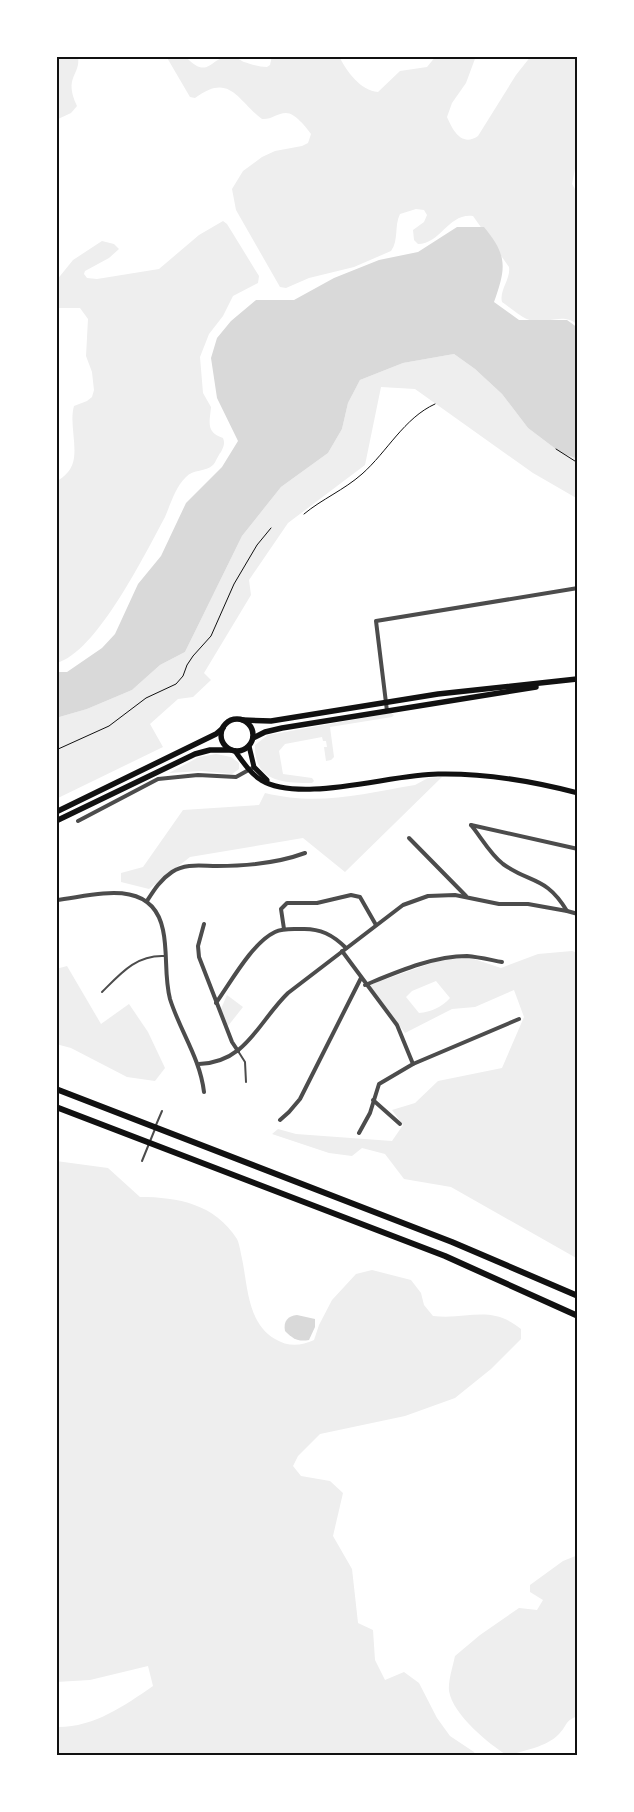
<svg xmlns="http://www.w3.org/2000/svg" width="634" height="1812" viewBox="0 0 634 1812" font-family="Helvetica,sans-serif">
<rect width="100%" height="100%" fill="#fff"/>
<!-- green -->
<g fill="#eee" fill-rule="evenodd">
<path d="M56 56H78C81 76 63 76 77 106L71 113 56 120Z"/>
<path d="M166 56H185C210 83 210 54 233 56 238 57 239 60 244 62 250 64 259 67 267 67L270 65 272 56H339C346 71 361 91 378 92L400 71 427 67 436 56H476L466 83 452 103 447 117C453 131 462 147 478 136L516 75 531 56H578V153L572 184 578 194V325C563 312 549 324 532 321 521 318 511 308 502 302 499 290 511 279 509 267L473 216C448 213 441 244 418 244L414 240 413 230 424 222 427 215 424 210 416 209 400 214C394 226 399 240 391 251L354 267 309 278 286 288 280 287 236 210 232 189 243 171 262 157 275 151 302 146 308 143 311 134C306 127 295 113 286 113 277 113 271 120 262 119 237 100 230 72 195 98L190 97Z"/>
<path d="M223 221 227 224 259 276 258 283 233 296 223 316 209 334 200 357 203 393 211 407C210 421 205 432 223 438 225 443 224 446 221 452 218 455 216 462 213 465 206 472 193 469 186 477 175 488 171 503 165 517 146 552 96 654 56 663V482C60 479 65 476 68 472 82 456 68 426 74 406L87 401 92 397 94 390 92 372 86 356 88 319 80 308H56V281L73 260 102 241 114 244 119 249 109 258 85 271 84 274 87 278 97 279 159 269 199 235Z"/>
<path d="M454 354 475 369 502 394 528 428 561 453 578 459V499L533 473 415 389 381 387 365 465 288 523 249 580 251 595 204 673 211 680 193 697 178 699 150 724 163 747 56 799V718L87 709 132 690 160 665 185 652 242 536 281 487 328 453 342 429 348 403 360 380 403 363Z"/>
<path d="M391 713 394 715 392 717 330 727 334 757 331 760 326 761 324 747H327L326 741H323L322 737 285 744 279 751 283 774 312 778 314 781 312 783C283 783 254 782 255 745L268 735Z"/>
<path d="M216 754 231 757 239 763V769L232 774 201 771 169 773 199 757Z"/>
<path d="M442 777 345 872 303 838 190 857 149 889 121 882V873L143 867 183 810 259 805 265 793C318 806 362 794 415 785L428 778Z"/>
<path d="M572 951 578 953V1259L451 1187 404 1179 385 1154 362 1148 352 1156 329 1153 272 1134 278 1129 296 1134 392 1141 403 1125 392 1110 415 1103 438 1081 502 1068 524 1017 514 990 475 1007 452 1009 405 1033 369 985 443 959 471 958 501 968 538 954ZM436 981 450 998C442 1007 431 1012 419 1013L406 997 412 991Z"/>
<path d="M67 966 101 1024 129 1004 148 1032 165 1068 155 1081 127 1077 71 1048 56 1044V969Z"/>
<path d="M227 995 243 1007 228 1026 221 1009Z"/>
<path d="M56 1161 108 1168 140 1197C178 1197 215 1204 237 1239 239 1243 240 1249 241 1254 248 1283 246 1322 275 1339 288 1347 301 1346 314 1340L319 1325 332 1300 356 1274 372 1270 411 1280 421 1293 424 1305 433 1316C469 1320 490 1304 521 1329V1339L491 1369 455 1398 405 1416 320 1434 298 1456 293 1466 301 1476 330 1481 343 1493 333 1536 352 1569 358 1623 373 1630 375 1660 385 1680 404 1672 419 1683 437 1718 450 1736 474 1752 476 1756H56V1727C93 1728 124 1706 153 1686L148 1666 90 1680 56 1682Z"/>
<path d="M578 1555V1716C564 1721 568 1725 559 1734 547 1747 524 1750 508 1756 489 1744 453 1715 449 1691 448 1681 453 1666 455 1656L480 1635 519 1608 537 1610 543 1600 530 1592V1585L563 1561Z"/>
</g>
<!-- water -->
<g fill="#d9d9d9">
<path d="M457 227H484C508 256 506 268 494 302L519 320H567L578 328V459L561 453 528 428 502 394 475 369 454 354 403 363 360 380 348 403 342 429 328 453 281 487 242 536 185 652 160 665 132 690 87 709 56 718V672H67L102 648 115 634 138 584 161 556 186 503 222 467 238 441 217 398 211 358 217 338 231 321 256 300H294L334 278 379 260 418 252Z"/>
<path d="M297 1315 315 1319V1327L309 1340C298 1342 293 1339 285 1331 283 1321 288 1316 297 1315Z"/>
</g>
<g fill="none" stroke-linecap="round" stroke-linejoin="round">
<!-- path -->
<g stroke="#111" stroke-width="1">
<path d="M556 449 578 463"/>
<path d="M304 514C322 499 344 490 362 474 387 452 404 418 435 404"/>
<path d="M56 750 109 726 146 698 176 684 183 676 187 665 193 656 211 636 234 584 257 545 271 528"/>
</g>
<!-- service -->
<g stroke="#4c4c4c" stroke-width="2">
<path d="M102 992C121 973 136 955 164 956"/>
<path d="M238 1051 245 1062 246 1082"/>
<path d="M156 1125 162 1111"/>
<path d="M142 1161 155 1129"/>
</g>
<!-- minor -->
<g stroke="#4c4c4c" stroke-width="4">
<path d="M387 711 376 621 578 588"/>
<path d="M78 821 158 779 198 775 236 777 254 767"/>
<path d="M471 825C481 837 490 854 503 864 531 884 546 876 567 911L578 914"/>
<path d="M471 825 578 849"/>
<path d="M409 838 466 896"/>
<path d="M56 900C94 896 152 876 163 930 168 953 164 976 170 999 180 1031 200 1058 204 1092"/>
<path d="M147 901C154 890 160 880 172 872 186 863 201 866 217 866 245 866 278 863 305 853"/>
<path d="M204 924 198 946 199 957 232 1042 238 1051"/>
<path d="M284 929 281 909 287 903H317L351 895 360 897 376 925"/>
<path d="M342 951 397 1025 413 1064 379 1084 370 1113 359 1133"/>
<path d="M365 985C397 972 433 956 467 956 479 957 491 960 502 962"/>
<path d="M216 1003C231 982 252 943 275 932 283 928 292 929 301 929 320 928 333 935 346 948"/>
<path d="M199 1064C247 1062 258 1022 288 993L403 905 428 896 455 895 499 904H528L567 911"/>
<path d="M413 1064 519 1019"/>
<path d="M373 1100 400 1124"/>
<path d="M280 1120 289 1112 300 1099 361 978"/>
</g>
<!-- secondary -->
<g stroke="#111" stroke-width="5">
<path d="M249 746 254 767 267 780"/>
<path d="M235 751C243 762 250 773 261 780 301 804 391 774 438 774 485 773 532 781 578 793"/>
</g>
<!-- trunk -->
<g stroke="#111" stroke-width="5.5">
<circle cx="237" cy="735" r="16"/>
<path d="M243 720 271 721 438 694 577 679"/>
<path d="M253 738 265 732 282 728 536 687"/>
<path d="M56 812 216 734 223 728"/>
<path d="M56 821 195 754 210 750H231"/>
</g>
<!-- motorway -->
<g stroke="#111" stroke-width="6">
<path d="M56 1089 452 1242 578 1296"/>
<path d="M56 1107 445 1256 578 1316"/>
</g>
</g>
<!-- border -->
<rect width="634" height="1812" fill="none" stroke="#ffffff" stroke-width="115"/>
<rect x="58" y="58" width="518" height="1696" fill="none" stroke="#111" stroke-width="2"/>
</svg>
